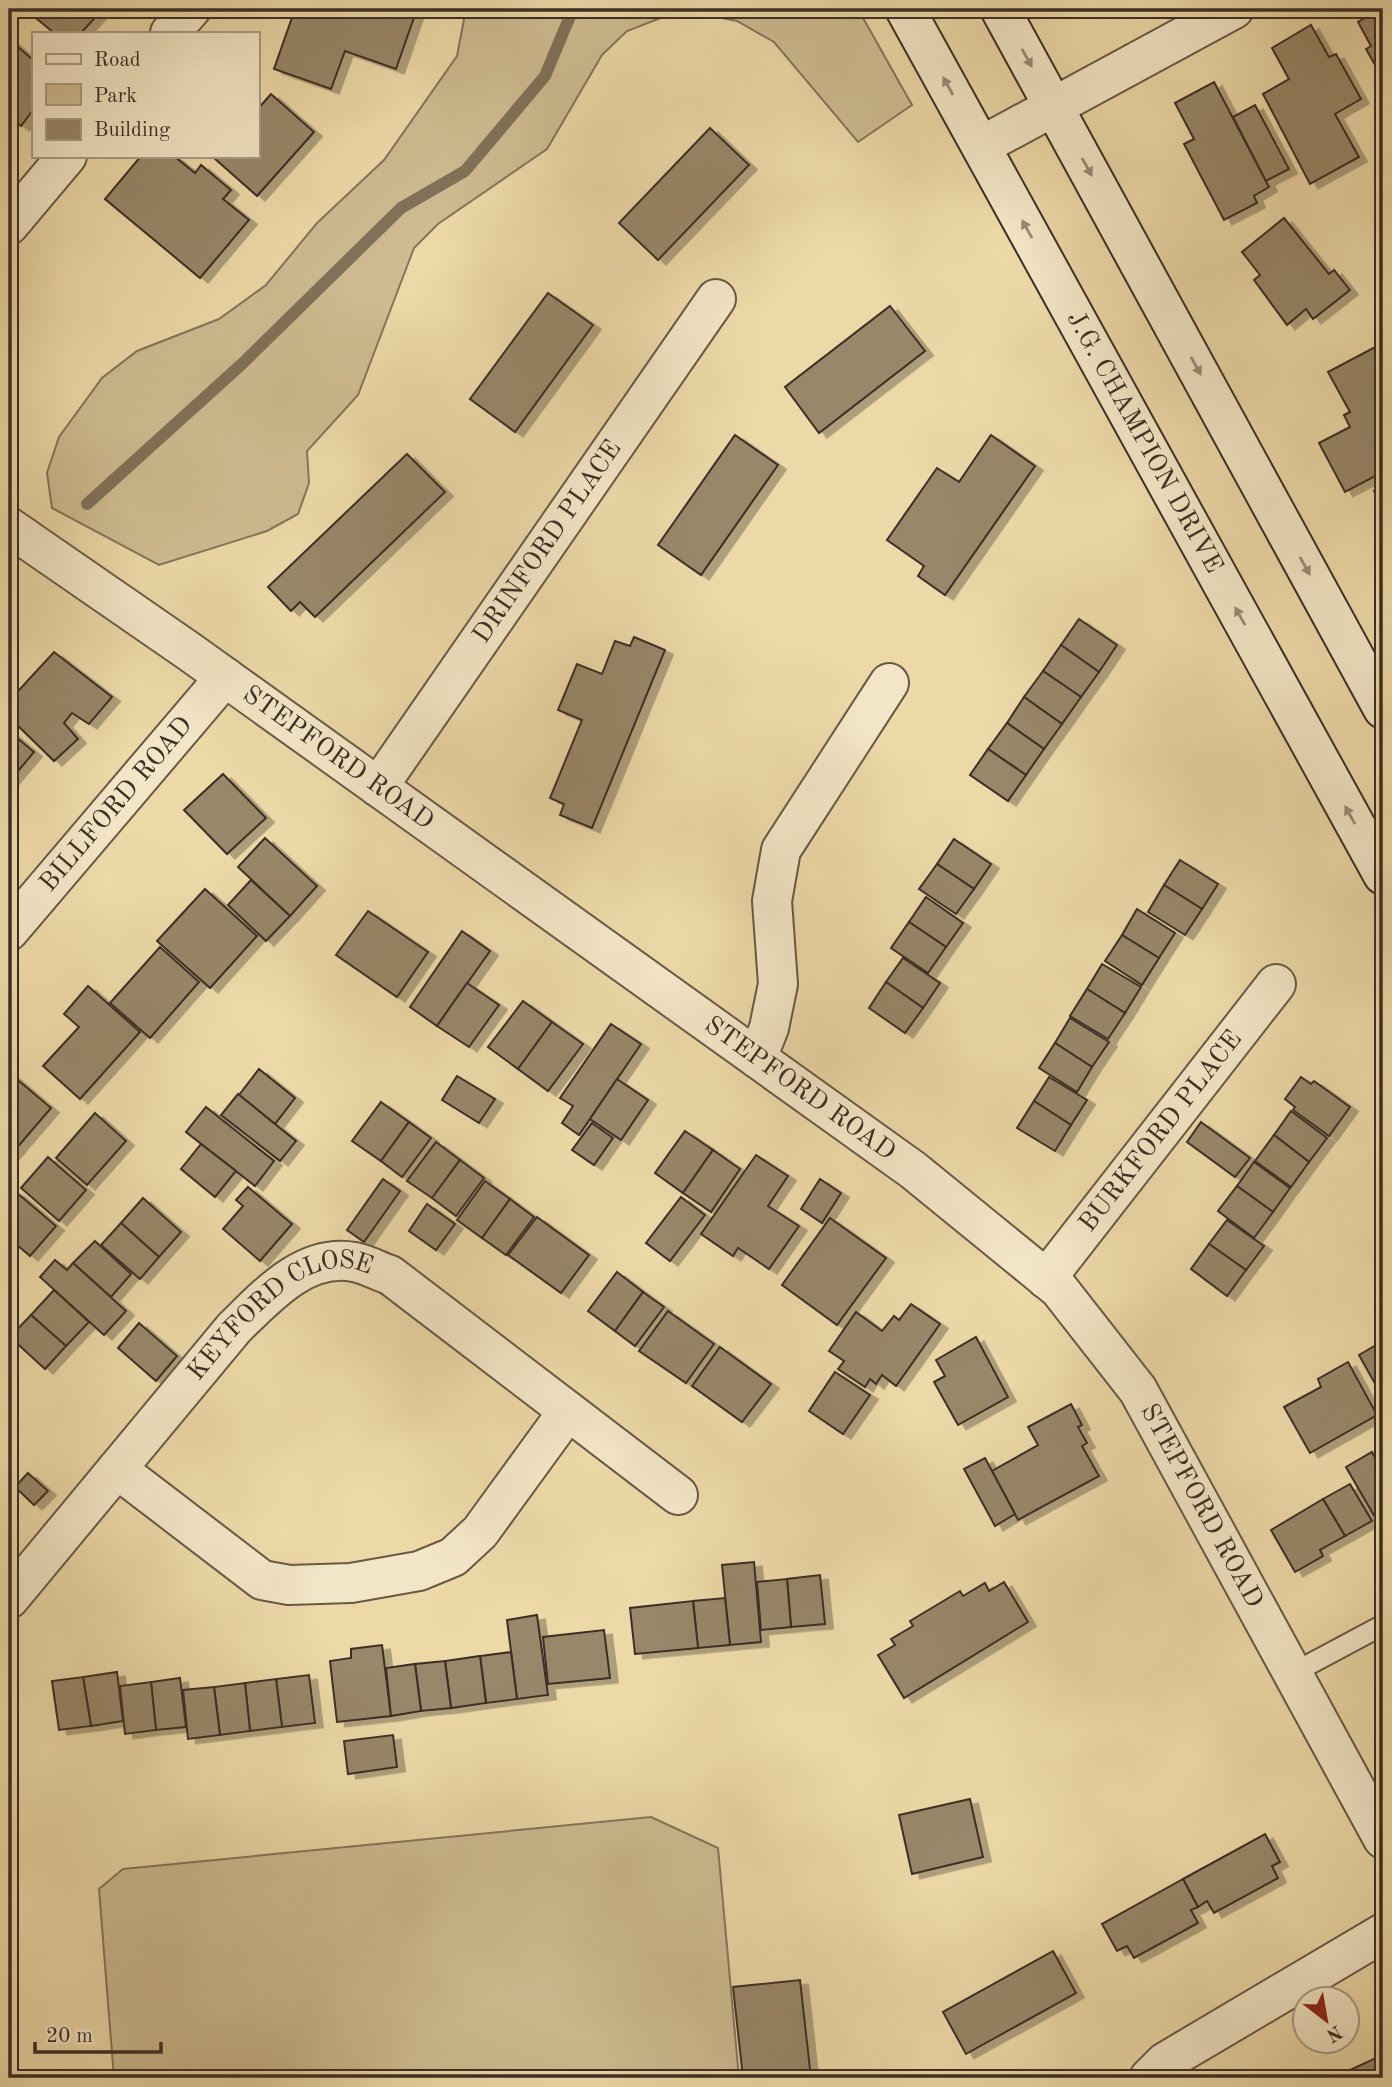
<svg xmlns="http://www.w3.org/2000/svg" width="1392" height="2087" viewBox="0 0 1392 2087" font-family="'Old Standard TT',serif">
<defs>
<filter id="shadow"><feDropShadow dx="8" dy="4.5" stdDeviation="0" flood-color="#0004"/></filter>
</defs>
<rect width="100%" height="100%" fill="#edd9a8"/>
<filter id="stains"><feTurbulence type="fractalNoise" baseFrequency=".00286" numOctaves="4"/><feColorMatrix values="0 0 0 0 .2 0 0 0 0 .09 0 0 0 0 .02 0 0 0 .5 -.17"/></filter>
<radialGradient id="worn" r=".72"><stop offset=".6" stop-color="#630" stop-opacity="0"/><stop offset="1" stop-color="#630" stop-opacity=".3"/></radialGradient>
<!-- green -->
<g fill="#cfbc92" stroke="#86755c" stroke-width="2">
<path d="M466 9H858L912 105 858 142 774 42 737 21 681 10 627 31 602 55 547 149 438 224 414 248 358 395 307 451 309 483 298 514 267 531 159 565 52 508 47 473 59 437 102 378 137 351 219 319 266 285 317 223 384 160 457 56Z"/>
<path d="M651 1817 718 1848 739 2078H114L99 1889 123 1869Z"/>
</g>
<g fill="none" stroke-linecap="round" stroke-linejoin="round">
<!-- stream -->
<path stroke="#827259" stroke-width="12" d="M87 504 243 363 401 208 465 171 545 76 573 9"/>
</g>
<!-- building -->
<g fill="#988769" stroke="#3c2e25" stroke-width="2" filter="url(#shadow)">
<path d="M25 9H103L81 33H54Z"/>
<path d="M295 9H417L396 69 345 51 331 89 274 69Z"/>
<path d="M1381 9H1383V79L1366 49 1371 46 1358 22Z"/>
<path d="M1311 25 1329 57 1336 54 1361 99 1335 114 1359 157 1310 184 1263 94 1289 79 1272 48Z"/>
<path d="M9 39 33 60V110L21 126 9 116Z"/>
<path d="M1214 82 1269 187 1254 196 1257 203 1224 220 1184 144 1194 139 1175 103Z"/>
<path d="M271 94 314 132 257 196 214 158 216 156H257V110Z"/>
<path d="M1255 105 1289 169 1266 181 1233 117Z"/>
<path d="M710 128 749 165 658 260 619 223Z"/>
<path d="M141 156H174L195 173 201 165 231 190 223 199 249 220 200 278 105 199Z"/>
<path d="M1383 203V219L1376 207Z"/>
<path d="M1284 218 1329 274 1334 270 1350 290 1313 319 1306 309 1287 325 1254 280 1260 275 1242 252Z"/>
<path d="M548 293 593 325 515 432 470 399Z"/>
<path d="M890 306 925 351 819 433 785 387Z"/>
<path d="M1383 343V472L1345 492 1319 443 1350 427 1344 415 1350 412 1328 372Z"/>
<path d="M735 435 778 465 701 575 658 545Z"/>
<path d="M991 435 1035 466 945 595 918 576 924 566 887 540 937 468 959 482Z"/>
<path d="M407 454 445 492 315 617 300 602 291 611 268 587Z"/>
<path d="M1383 486V509L1374 491Z"/>
<path d="M1079 619 1117 645 1099 672 1061 645Z"/>
<path d="M634 637 665 650 592 828 560 815 564 804 550 798 582 720 558 710 577 664 602 674 615 641 630 646Z"/>
<path d="M1061 645 1099 672 1081 697 1043 671Z"/>
<path d="M54 652 112 697 89 724 72 713 64 723 78 739 54 761 9 717V701Z"/>
<path d="M1043 671 1081 697 1062 724 1024 697Z"/>
<path d="M1024 697 1062 724 1044 749 1007 723Z"/>
<path d="M1007 723 1044 749 1026 775 988 749Z"/>
<path d="M9 731 34 752 9 782Z"/>
<path d="M988 749 1026 775 1008 801 970 775Z"/>
<path d="M223 774 266 818 227 854 184 810Z"/>
<path d="M265 838 317 886 290 916 238 867Z"/>
<path d="M954 839 991 864 974 889 937 864Z"/>
<path d="M1180 860 1218 884 1202 909 1164 885Z"/>
<path d="M937 864 974 889 956 914 919 889Z"/>
<path d="M251 880 290 916 266 941 228 905Z"/>
<path d="M1164 885 1202 909 1185 935 1148 912Z"/>
<path d="M205 889 257 936 210 988 157 941Z"/>
<path d="M926 897 963 923 946 947 909 922Z"/>
<path d="M1137 909 1175 933 1159 958 1122 935Z"/>
<path d="M368 911 428 952 397 997 336 955Z"/>
<path d="M909 922 946 947 928 973 891 948Z"/>
<path d="M462 931 490 951 437 1026 410 1007Z"/>
<path d="M1122 935 1159 958 1142 985 1105 961Z"/>
<path d="M160 947 199 982 150 1038 110 1003Z"/>
<path d="M903 958 940 983 923 1008 886 982Z"/>
<path d="M1102 964 1141 987 1125 1013 1087 989Z"/>
<path d="M886 982 923 1008 905 1033 869 1008Z"/>
<path d="M467 983 499 1005 469 1047 437 1026Z"/>
<path d="M88 986 140 1032 80 1099 43 1066 79 1027 64 1014Z"/>
<path d="M1087 989 1125 1013 1108 1039 1070 1016Z"/>
<path d="M523 1001 552 1022 518 1069 488 1047Z"/>
<path d="M1070 1018 1109 1042 1092 1067 1055 1043Z"/>
<path d="M552 1022 583 1044 548 1091 518 1069Z"/>
<path d="M611 1024 641 1044 579 1135 562 1123 573 1106 560 1098Z"/>
<path d="M1055 1043 1092 1067 1077 1092 1039 1068Z"/>
<path d="M259 1069 295 1098 275 1124 239 1095Z"/>
<path d="M12 1075 51 1108 9 1157V1079Z"/>
<path d="M457 1076 495 1099 479 1123 442 1100Z"/>
<path d="M1049 1077 1087 1100 1071 1125 1034 1101Z"/>
<path d="M1301 1077 1311 1084 1314 1081 1350 1107 1329 1136 1293 1110 1295 1107 1285 1099Z"/>
<path d="M617 1079 648 1100 621 1140 590 1119Z"/>
<path d="M238 1094 296 1141 280 1161 221 1115Z"/>
<path d="M1034 1101 1071 1125 1055 1151 1017 1128Z"/>
<path d="M381 1102 409 1122 381 1161 352 1141Z"/>
<path d="M206 1107 274 1161 255 1186 186 1132Z"/>
<path d="M1291 1111 1327 1138 1309 1162 1274 1135Z"/>
<path d="M95 1113 126 1141 87 1185 56 1158Z"/>
<path d="M409 1122 431 1138 402 1177 381 1161Z"/>
<path d="M1201 1122 1250 1158 1235 1177 1187 1142Z"/>
<path d="M592 1123 613 1138 594 1165 572 1150Z"/>
<path d="M685 1131 713 1150 683 1193 655 1173Z"/>
<path d="M1274 1135 1309 1162 1291 1187 1255 1161Z"/>
<path d="M436 1142 460 1160 432 1198 407 1181Z"/>
<path d="M201 1144 236 1171 215 1197 181 1169Z"/>
<path d="M713 1150 740 1169 711 1212 683 1193Z"/>
<path d="M756 1155 788 1176 768 1206 799 1226 769 1269 738 1248 733 1256 701 1234Z"/>
<path d="M48 1157 86 1190 59 1221 21 1188Z"/>
<path d="M460 1160 484 1178 456 1216 432 1198Z"/>
<path d="M1254 1162 1290 1188 1273 1212 1237 1186Z"/>
<path d="M383 1179 400 1191 364 1242 347 1230Z"/>
<path d="M820 1179 841 1193 822 1223 801 1209Z"/>
<path d="M485 1181 510 1199 482 1238 457 1220Z"/>
<path d="M1237 1186 1273 1212 1254 1238 1218 1211Z"/>
<path d="M248 1187 292 1224 260 1261 223 1229 243 1206 236 1200Z"/>
<path d="M16 1192 56 1226 30 1256 9 1238V1201Z"/>
<path d="M681 1197 705 1215 670 1261 646 1243Z"/>
<path d="M143 1198 181 1232 159 1257 121 1223Z"/>
<path d="M510 1199 534 1217 506 1255 482 1238Z"/>
<path d="M427 1204 455 1224 436 1250 409 1231Z"/>
<path d="M537 1217 589 1255 561 1293 508 1255Z"/>
<path d="M830 1218 886 1258 837 1325 782 1285Z"/>
<path d="M1227 1220 1264 1246 1246 1270 1209 1244Z"/>
<path d="M121 1223 159 1257 140 1279 101 1245Z"/>
<path d="M95 1241 131 1274 111 1297 73 1263Z"/>
<path d="M1209 1244 1246 1270 1227 1296 1191 1269Z"/>
<path d="M55 1260 67 1270 73 1263 126 1311 104 1335 40 1277Z"/>
<path d="M617 1272 643 1292 615 1331 588 1311Z"/>
<path d="M54 1290 89 1322 66 1346 31 1315Z"/>
<path d="M643 1292 664 1307 635 1346 615 1331Z"/>
<path d="M911 1304 940 1324 896 1386 882 1375 876 1384 870 1379 865 1387 838 1369 844 1361 829 1351 856 1312 882 1331 894 1316 899 1320Z"/>
<path d="M668 1311 714 1344 686 1383 639 1351Z"/>
<path d="M31 1315 66 1346 45 1369 10 1337Z"/>
<path d="M139 1323 177 1356 156 1381 118 1348Z"/>
<path d="M976 1337 1008 1397 958 1425 934 1382 945 1376 936 1360Z"/>
<path d="M1383 1341V1398L1359 1355Z"/>
<path d="M720 1347 771 1384 742 1422 692 1386Z"/>
<path d="M1348 1362 1377 1415 1310 1453 1284 1407 1321 1387 1318 1379Z"/>
<path d="M835 1372 870 1395 843 1434 809 1411Z"/>
<path d="M1071 1404 1082 1425 1078 1427 1087 1443 1082 1446 1099 1476 1018 1520 992 1471 1038 1445 1028 1427Z"/>
<path d="M1372 1452 1383 1472V1531L1346 1467Z"/>
<path d="M985 1458 1015 1514 995 1526 964 1469Z"/>
<path d="M28 1473 48 1491 34 1505 15 1487Z"/>
<path d="M1350 1484 1372 1521 1345 1536 1323 1499Z"/>
<path d="M1323 1499 1345 1536 1320 1550 1323 1556 1295 1572 1271 1530Z"/>
<path d="M754 1562 761 1642 730 1645 722 1565Z"/>
<path d="M820 1575 825 1624 791 1627 787 1579Z"/>
<path d="M787 1579 791 1627 761 1630 757 1582Z"/>
<path d="M1004 1582 1028 1622 904 1698 878 1655 895 1645 891 1639 913 1626 910 1621 960 1591 963 1596 985 1583 989 1591Z"/>
<path d="M725 1598 730 1645 698 1648 693 1601Z"/>
<path d="M693 1601 698 1648 635 1654 630 1608Z"/>
<path d="M537 1615 548 1695 517 1699 507 1620Z"/>
<path d="M604 1630 610 1678 548 1684 543 1637Z"/>
<path d="M382 1645 391 1716 337 1722 330 1661 351 1658V1649Z"/>
<path d="M511 1652 517 1699 486 1703 480 1656Z"/>
<path d="M480 1656 486 1703 451 1708 445 1661Z"/>
<path d="M445 1661 451 1708 421 1711 415 1664Z"/>
<path d="M415 1664 421 1711 391 1716 386 1668Z"/>
<path d="M117 1672 123 1721 91 1726 83 1677Z"/>
<path d="M309 1675 315 1723 282 1727 276 1679Z"/>
<path d="M83 1677 91 1726 59 1730 52 1681Z"/>
<path d="M180 1678 186 1727 156 1730 151 1682Z"/>
<path d="M276 1679 282 1727 250 1731 245 1683Z"/>
<path d="M151 1682 156 1730 125 1734 120 1686Z"/>
<path d="M245 1683 250 1731 220 1735 214 1687Z"/>
<path d="M214 1687 220 1735 188 1739 183 1690Z"/>
<path d="M393 1735 397 1767 348 1774 344 1741Z"/>
<path d="M970 1799 983 1857 912 1874 899 1815Z"/>
<path d="M1265 1834 1280 1862 1272 1866 1278 1878 1214 1913 1207 1901 1198 1907 1183 1879Z"/>
<path d="M1183 1879 1198 1907 1191 1910 1198 1923 1134 1958 1127 1946 1117 1951 1102 1924Z"/>
<path d="M1053 1951 1076 1993 966 2054 943 2012Z"/>
<path d="M800 1980 811 2078H743L733 1987Z"/>
<path d="M1378 2057 1383 2068V2078H1354L1350 2070Z"/>
<path d="M1350 2070 1354 2078H1333Z"/>
</g>
<g fill="none" stroke-linecap="round" stroke-linejoin="round">
<defs>
<path id="service" d="M1293 1673 1383 1625"/>
<g id="minor">
<path d="M170 33 191 9"/>
<path d="M981 146 1234 9"/>
<path d="M9 225 67 156"/>
<path id="s1" d="M9 527 190 652 913 1170 1059 1289 1138 1390 1383 1839"/>
<path id="s2" d="M378 787 716 299"/>
<path id="s3" d="M9 931 225 677"/>
<path d="M757 1058 769 1028 778 984 772 901 781 850 889 683"/>
<path id="s4" d="M1046 1279 1276 984"/>
<path d="M117 1469 262 1580 289 1585 351 1583 419 1571 453 1557 480 1532 568 1411"/>
<path id="s5" d="M9 1599 234 1328C266 1297 304 1253 354 1262 366 1264 378 1271 390 1275L678 1495"/>
<path d="M1149 2078 1165 2062 1383 1933"/>
</g>
<g id="secondary">
<path id="s6" d="M905 9 1383 875"/>
<path d="M1000 9 1383 709"/>
</g>
</defs>
<!-- service casing -->
<use href="#service" stroke="#685946" stroke-width="23"/>
<!-- minor casing -->
<use href="#minor" stroke="#685946" stroke-width="42"/>
<!-- secondary casing -->
<use href="#secondary" stroke="#3c2e25" stroke-width="42"/>
<!-- service -->
<use href="#service" stroke="#f3e6c6" stroke-width="19"/>
<!-- minor -->
<use href="#minor" stroke="#f3e6c6" stroke-width="38"/>
<!-- secondary -->
<use href="#secondary" stroke="#f3e6c6" stroke-width="38"/>
</g>
<!-- one-way arrows -->
<defs><path id="oneway-solid" d="M-6-.8H1V-3.2L6.5 0L1 3.2V.8H-6Z" transform="scale(1.75)"/></defs>
<g fill="#988a76">
<use href="#oneway-solid" transform="translate(1027 58) rotate(61)"/>
<use href="#oneway-solid" transform="translate(948 86) rotate(-119)"/>
<use href="#oneway-solid" transform="translate(1087 167) rotate(61)"/>
<use href="#oneway-solid" transform="translate(1027 229) rotate(-119)"/>
<use href="#oneway-solid" transform="translate(1196 366) rotate(61)"/>
<use href="#oneway-solid" transform="translate(1305 566) rotate(61)"/>
<use href="#oneway-solid" transform="translate(1240 616) rotate(-119)"/>
<use href="#oneway-solid" transform="translate(1350 815) rotate(-119)"/>
</g>
<g text-anchor="middle" dominant-baseline="central" stroke-width="5" stroke-linejoin="round" paint-order="stroke">
<!-- street labels -->
<g font-size="26" fill="#3c2e25" stroke="#f3e6c6">
<text stroke="none"><textPath href="#s6" startOffset="495">J.G. CHAMPION DRIVE</textPath></text>
<text stroke="none"><textPath href="#s2" startOffset="298">DRINFORD PLACE</textPath></text>
<text stroke="none"><textPath href="#s1" startOffset="402">STEPFORD ROAD</textPath></text>
<text stroke="none"><textPath href="#s3" startOffset="166">BILLFORD ROAD</textPath></text>
<text stroke="none"><textPath href="#s1" startOffset="970">STEPFORD ROAD</textPath></text>
<text stroke="none"><textPath href="#s4" startOffset="187">BURKFORD PLACE</textPath></text>
<text stroke="none"><textPath href="#s5" startOffset="401">KEYFORD CLOSE</textPath></text>
<text stroke="none"><textPath href="#s1" startOffset="1558">STEPFORD ROAD</textPath></text>
</g>
</g>
<!-- margin -->
<rect width="1392" height="2087" fill="none" stroke="#edd9a8" stroke-width="35"/>
<rect x="10" y="10" width="1371" height="2066" fill="none" stroke="#3c2e25" stroke-width="3.5"/>
<rect x="18" y="18" width="1357" height="2052" fill="none" stroke="#3c2e25" stroke-width="2"/>
<!-- legend -->
<rect x="32" y="32" width="228" height="126" fill="#f3e6c6" stroke="#aa9c86" stroke-width="2"/>
<rect x="46" y="54" width="35" height="10" fill="#f3e6c6" stroke="#aa9c86" stroke-width="2"/>
<text x="94" y="66" font-size="21" fill="#3c2e25">Road</text>
<rect x="46" y="84" width="35" height="21" fill="#cfbc92" stroke="#aa9c86" stroke-width="2"/>
<text x="94" y="102" font-size="21" fill="#3c2e25">Park</text>
<rect x="46" y="119" width="35" height="21" fill="#988769" stroke="#aa9c86" stroke-width="2"/>
<text x="94" y="136" font-size="21" fill="#3c2e25">Building</text>
<!-- north arrow -->
<g transform="translate(1326 2020) rotate(149)"><circle r="33" fill="#f3e6c6" stroke="#aa9c86" stroke-width="2"/>
<path d="M0-5L12 26L0 18L-12 26Z" fill="#8f2418"/>
<text y="-10" font-size="19" font-weight="bold" text-anchor="middle" fill="#3c2e25">N</text>
</g>
<!-- scale -->
<path d="M35 2042v10h126v-10" fill="none" stroke="#3c2e25" stroke-width="3.5"/>
<text x="46" y="2042" font-size="21" fill="#3c2e25" stroke="#f3e6c6" stroke-width="5" paint-order="stroke">20 m</text>
<rect width="100%" height="100%" filter="url(#stains)"/>
<rect width="100%" height="100%" fill="url(#worn)"/>
</svg>
